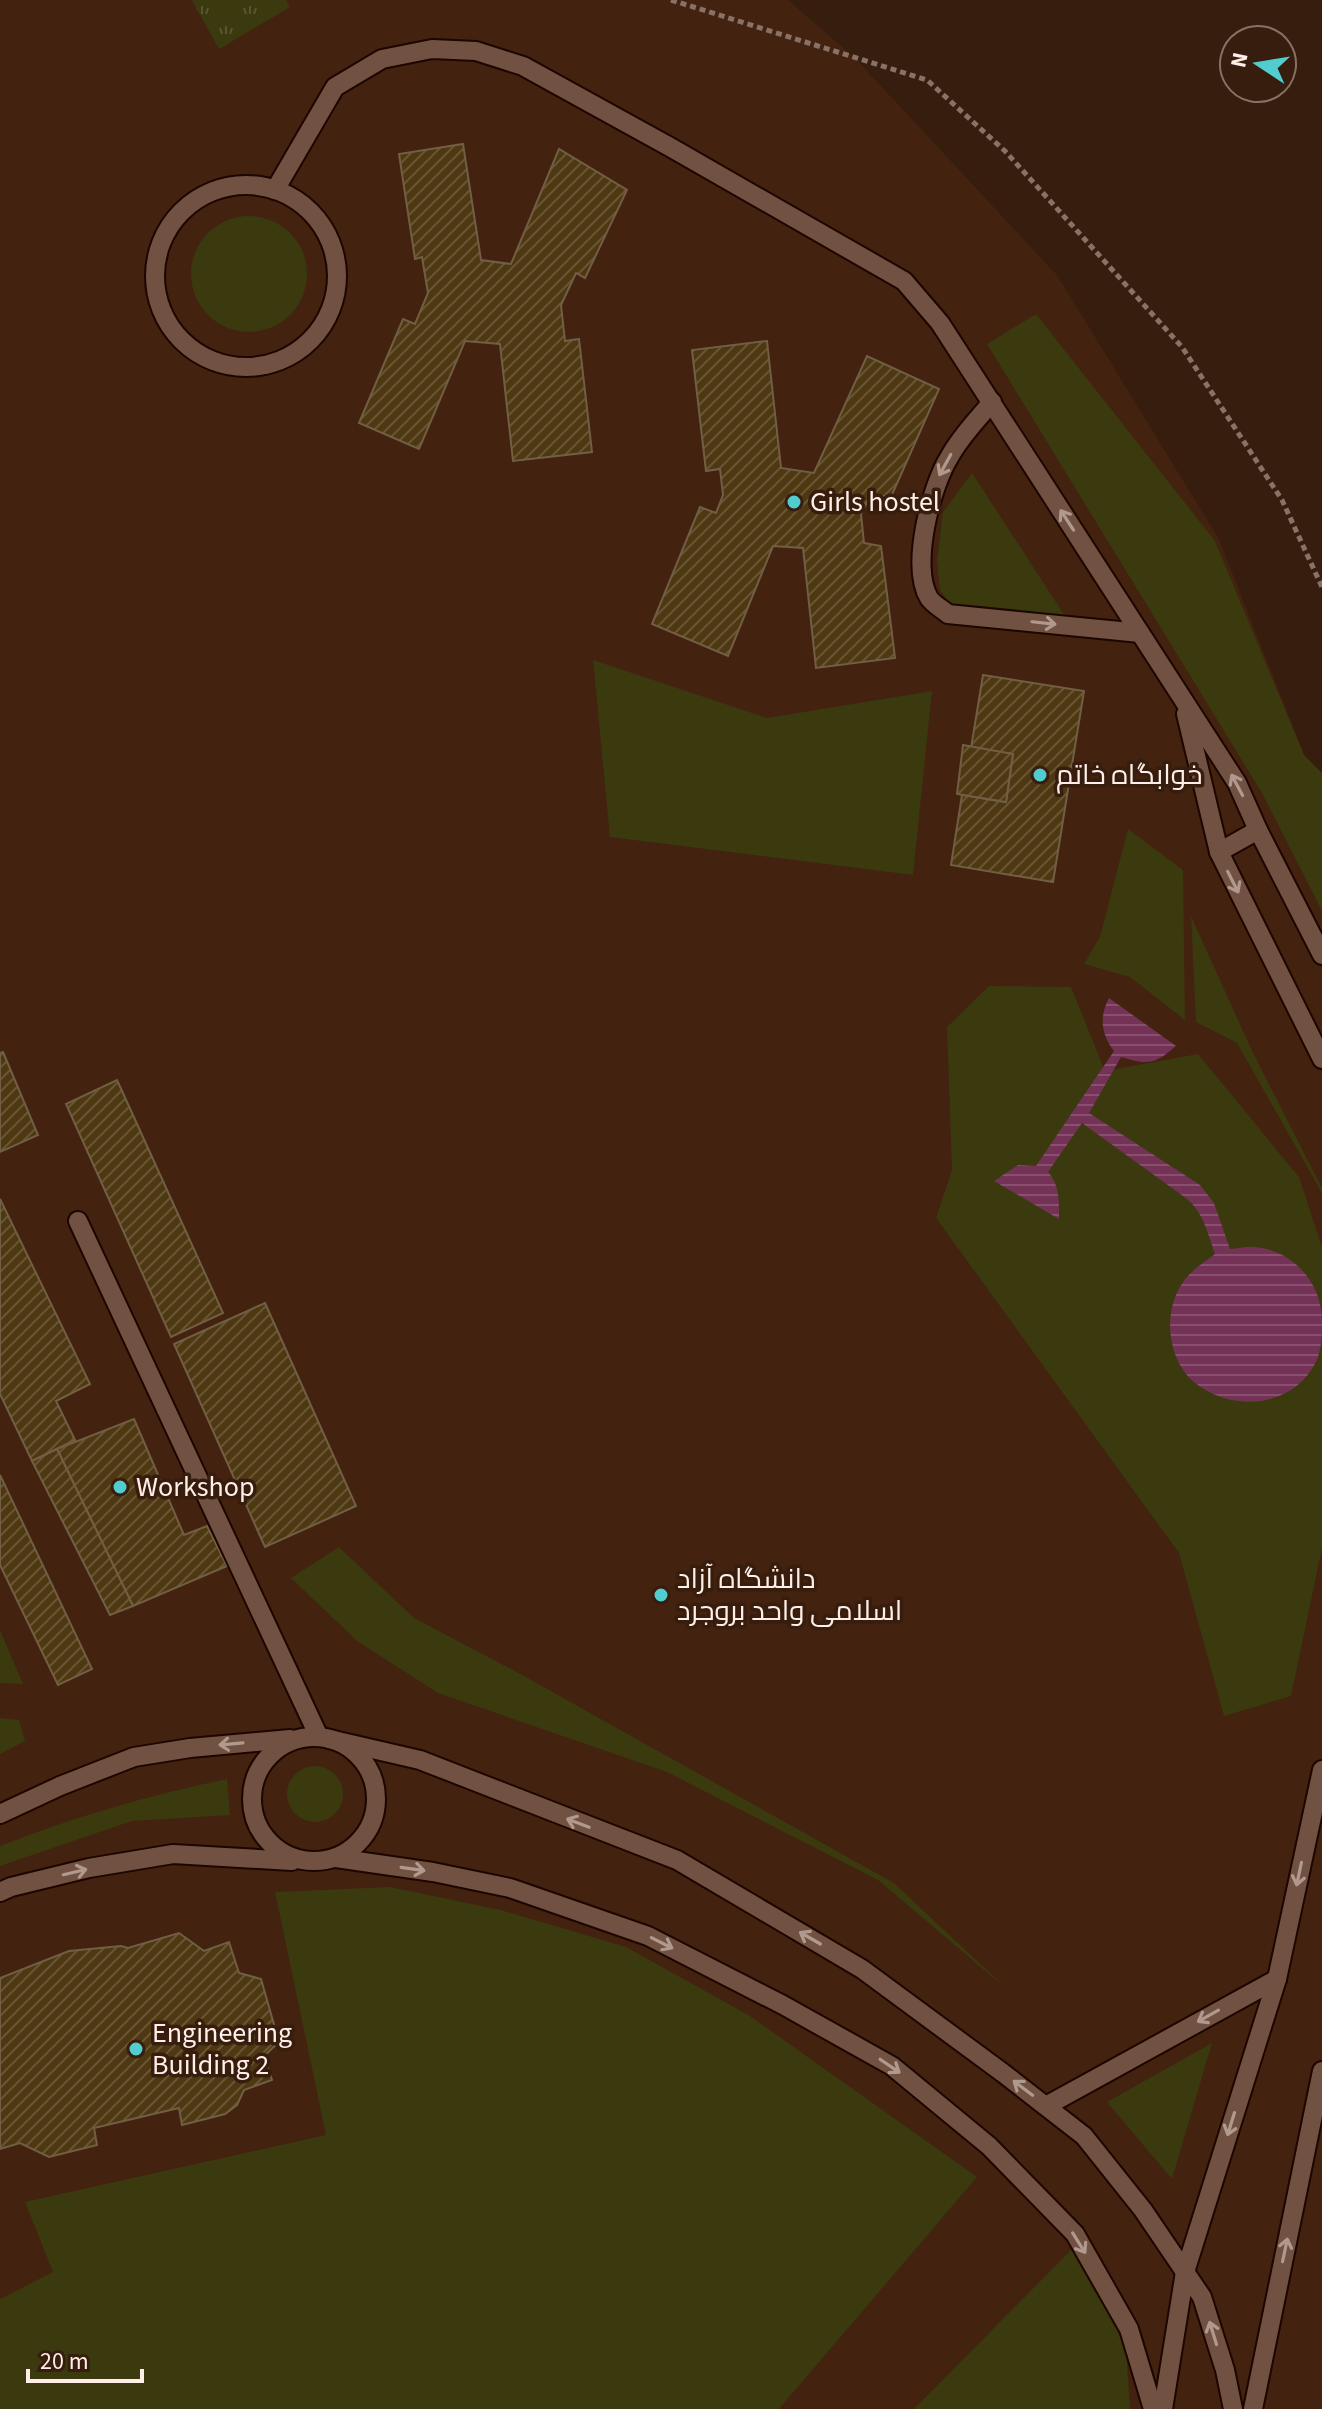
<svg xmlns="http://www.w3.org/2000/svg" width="1322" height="2409" viewBox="0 0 1322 2409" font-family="'Source Sans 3',Cairo,sans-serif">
<defs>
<pattern id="park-tufts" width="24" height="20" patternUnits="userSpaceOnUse" patternTransform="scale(2)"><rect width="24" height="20" fill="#3b390e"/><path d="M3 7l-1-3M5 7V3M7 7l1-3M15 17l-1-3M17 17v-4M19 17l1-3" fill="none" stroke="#585631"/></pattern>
<pattern id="water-rules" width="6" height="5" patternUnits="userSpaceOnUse" patternTransform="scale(2)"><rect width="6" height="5" fill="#733256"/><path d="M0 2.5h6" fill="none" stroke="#88506e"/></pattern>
<pattern id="building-hatch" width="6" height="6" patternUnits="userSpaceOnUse" patternTransform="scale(2)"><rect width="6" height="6" fill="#4e3812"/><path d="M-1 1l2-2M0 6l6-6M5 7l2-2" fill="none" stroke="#695534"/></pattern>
</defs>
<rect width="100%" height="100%" fill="#371d0e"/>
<!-- built -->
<path fill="#432210" d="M0 0H788L854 57 1057 275 1219 539 1309 767 1322 780V2409H0Z"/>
<!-- grass -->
<g fill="#3b390e">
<circle cx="249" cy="274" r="58"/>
<path d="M1036 314 1215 541 1304 755 1322 773V911L1262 793 987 344Z"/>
<path d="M972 473 1071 625 951 605 940 590 937 560 943 512Z"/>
<path d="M593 660 767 718 932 691 913 875 610 837Z"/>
<path d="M1128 829 1183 870 1185 1020 1130 977 1084 964 1100 937Z"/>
<path d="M1191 916 1253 1053 1322 1188V1193L1237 1043 1196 1022Z"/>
<path d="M989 986 1071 987 1105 1071 1198 1054 1299 1177 1322 1247V1548L1291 1696 1224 1716 1179 1553 936 1218 952 1170 947 1027Z"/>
<path d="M339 1547 414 1618 515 1671 894 1883 1009 1991 878 1880 667 1772 438 1693 357 1641 291 1578Z"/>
<path d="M0 1630 23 1684 0 1683Z"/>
<path d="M0 1718 19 1720 25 1741 0 1754Z"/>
<circle cx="315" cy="1794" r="28"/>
<path d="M227 1779 230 1815 132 1821 0 1866V1846C74 1817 149 1795 227 1779Z"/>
<path d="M390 1887 501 1910 626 1947 750 2016 977 2177 779 2409H0V2299L53 2272 25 2202 326 2135 275 1892Z"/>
<path d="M1212 2043 1172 2179 1107 2102Z"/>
<path d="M1083 2238 1126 2349 1130 2409H914Z"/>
</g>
<!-- park -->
<path fill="url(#park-tufts)" d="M192 0H286L290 7 219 49Z"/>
<!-- water -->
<path fill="url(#water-rules)" d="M1109 998 1176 1046C1154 1065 1148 1065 1121 1057L1089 1113 1200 1185 1214 1203 1230 1249C1238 1249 1247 1246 1254 1247 1293 1250 1322 1283 1322 1321 1322 1333 1322 1345 1318 1357 1298 1407 1234 1414 1195 1383 1168 1361 1163 1316 1180 1287 1188 1272 1202 1264 1215 1254 1207 1231 1203 1210 1183 1196L1082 1123 1048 1172C1060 1185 1059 1202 1059 1219L994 1181 1018 1165 1036 1166 1114 1051C1101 1034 1099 1017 1109 998Z"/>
<!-- building -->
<g fill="url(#building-hatch)" stroke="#715f43" stroke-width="2">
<path d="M463 144 481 260 511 264 559 149 627 190 585 278 576 273 561 305 565 341 579 339 592 452 513 461 500 344 465 341 419 449 359 423 403 319 415 324 428 293 422 257 415 259 399 154Z"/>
<path d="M767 341 781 468 814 473 867 356 939 389 891 497 871 495 861 514 864 543 881 546 895 658 816 668 803 548 773 546 728 656 652 624 700 507 716 513 723 495 720 469 706 471 692 350Z"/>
<path d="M983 675 1084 691 1053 882 951 865 962 795 1006 802 1013 754 971 748Z"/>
<path d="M963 745 1013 754 1006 802 957 794Z"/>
<path d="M3 1052 38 1135 0 1152V1053Z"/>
<path d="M117 1080 223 1313 171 1337 66 1104Z"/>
<path d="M0 1199 90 1384 56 1401 75 1440 32 1461 0 1394Z"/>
<path d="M265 1303 356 1506 265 1547 174 1344Z"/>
<path d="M134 1419 184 1535 207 1526 227 1566 133 1606 57 1449Z"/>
<path d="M57 1449 133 1606 110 1615 32 1461Z"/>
<path d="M0 1475 92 1669 58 1685 0 1565Z"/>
<path d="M179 1933 204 1951 229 1942 239 1973 261 1979 279 2042 264 2056 272 2080 244 2090 237 2105 225 2114 182 2125 179 2108 94 2128 97 2145 49 2157 20 2143 0 2149V1978L69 1951 121 1946 128 1948Z"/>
</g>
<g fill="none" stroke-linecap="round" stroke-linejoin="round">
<defs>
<g id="service">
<circle cx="246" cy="276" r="91"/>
<path d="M275 190 335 87 382 59 432 49 476 51 523 66 670 147 904 281 940 323 1237 783 1258 830 1322 955"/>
<path d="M992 402C977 420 961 436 950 456 931 486 910 566 929 598 933 604 942 609 948 614L1140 633"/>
<path d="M1186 714 1219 852 1322 1059"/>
<path d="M1219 852 1258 830"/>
<path d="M78 1221 319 1737"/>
<circle cx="314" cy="1799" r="62"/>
<path d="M329 1739 420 1760 677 1860 862 1969 1003 2073 1084 2136 1143 2210 1202 2297 1225 2370 1233 2409"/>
<path d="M0 1814 60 1786 134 1757 190 1748 290 1739"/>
<path d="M336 1858 433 1872 510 1888 648 1936 783 2005 892 2066 989 2146 1075 2234 1129 2329 1153 2409"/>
<path d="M0 1892 11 1887 89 1868 173 1854 292 1861"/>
<path d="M1046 2106 1277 1979"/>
<path d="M1163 2409 1185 2272 1277 1979 1322 1770"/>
<path d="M1253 2409 1322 2071"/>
</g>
</defs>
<!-- service casing -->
<use href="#service" stroke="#1d0600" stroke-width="22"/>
<!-- path -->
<path stroke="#887267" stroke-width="5" stroke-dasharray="6 4" stroke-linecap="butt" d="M671 0 927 80 1005 151 1182 347 1282 500 1322 587"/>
<!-- service -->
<use href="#service" stroke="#715242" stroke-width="18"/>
</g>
<!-- one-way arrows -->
<defs><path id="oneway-shaft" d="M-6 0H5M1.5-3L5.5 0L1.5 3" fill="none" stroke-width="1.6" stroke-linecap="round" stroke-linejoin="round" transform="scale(2)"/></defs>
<g stroke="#b1998d">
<use href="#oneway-shaft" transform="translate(945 465) rotate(119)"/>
<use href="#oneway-shaft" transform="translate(1067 520) rotate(-123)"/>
<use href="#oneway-shaft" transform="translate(1044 623) rotate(6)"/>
<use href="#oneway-shaft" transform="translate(1237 785) rotate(-118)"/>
<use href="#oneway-shaft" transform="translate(1233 882) rotate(63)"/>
<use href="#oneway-shaft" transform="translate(231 1744) rotate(175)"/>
<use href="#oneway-shaft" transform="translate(578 1823) rotate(-159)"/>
<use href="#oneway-shaft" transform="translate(413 1869) rotate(8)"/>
<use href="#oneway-shaft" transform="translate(75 1872) rotate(-13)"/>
<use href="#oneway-shaft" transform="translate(1299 1874) rotate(102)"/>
<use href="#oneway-shaft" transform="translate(810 1938) rotate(-150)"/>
<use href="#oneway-shaft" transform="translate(662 1943) rotate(27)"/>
<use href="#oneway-shaft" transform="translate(1208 2016) rotate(151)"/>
<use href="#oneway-shaft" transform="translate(890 2066) rotate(34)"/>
<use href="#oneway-shaft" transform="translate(1023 2088) rotate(-143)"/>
<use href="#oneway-shaft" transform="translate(1231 2124) rotate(107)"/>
<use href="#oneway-shaft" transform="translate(1079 2243) rotate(58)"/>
<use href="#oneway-shaft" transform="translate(1285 2250) rotate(-78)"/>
<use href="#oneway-shaft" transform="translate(1213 2333) rotate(-107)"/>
</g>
<!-- markers -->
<g fill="#52cdcf" stroke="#371d0e" stroke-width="3">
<circle cx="794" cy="502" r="8"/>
<circle cx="1040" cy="775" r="8"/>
<circle cx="120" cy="1487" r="8"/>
<circle cx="661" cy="1595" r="8"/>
<circle cx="136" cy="2049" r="8"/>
</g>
<g text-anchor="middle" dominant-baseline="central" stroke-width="7" stroke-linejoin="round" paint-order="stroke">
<!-- poi labels -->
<g font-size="28" fill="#ffefe8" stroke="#371d0e" text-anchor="start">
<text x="810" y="502">Girls hostel</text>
<text x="1056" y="775">خوابگاه خاتم</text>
<text x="136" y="1487">Workshop</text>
<text x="677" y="1579">دانشگاه آزاد<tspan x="677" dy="32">اسلامی واحد بروجرد</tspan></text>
<text x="152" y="2033">Engineering<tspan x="152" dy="32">Building 2</tspan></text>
</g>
</g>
<!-- north arrow -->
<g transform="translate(1258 64) rotate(282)"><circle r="38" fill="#371d0e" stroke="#877165" stroke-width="2"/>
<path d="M0-6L14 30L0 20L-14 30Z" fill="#52cdcf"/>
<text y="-12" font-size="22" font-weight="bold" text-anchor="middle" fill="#ffefe8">N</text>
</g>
<!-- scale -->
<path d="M28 2369v12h114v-12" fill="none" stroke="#ffefe8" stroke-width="4"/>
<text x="40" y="2369" font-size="24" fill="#ffefe8" stroke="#371d0e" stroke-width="6" paint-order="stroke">20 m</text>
</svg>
